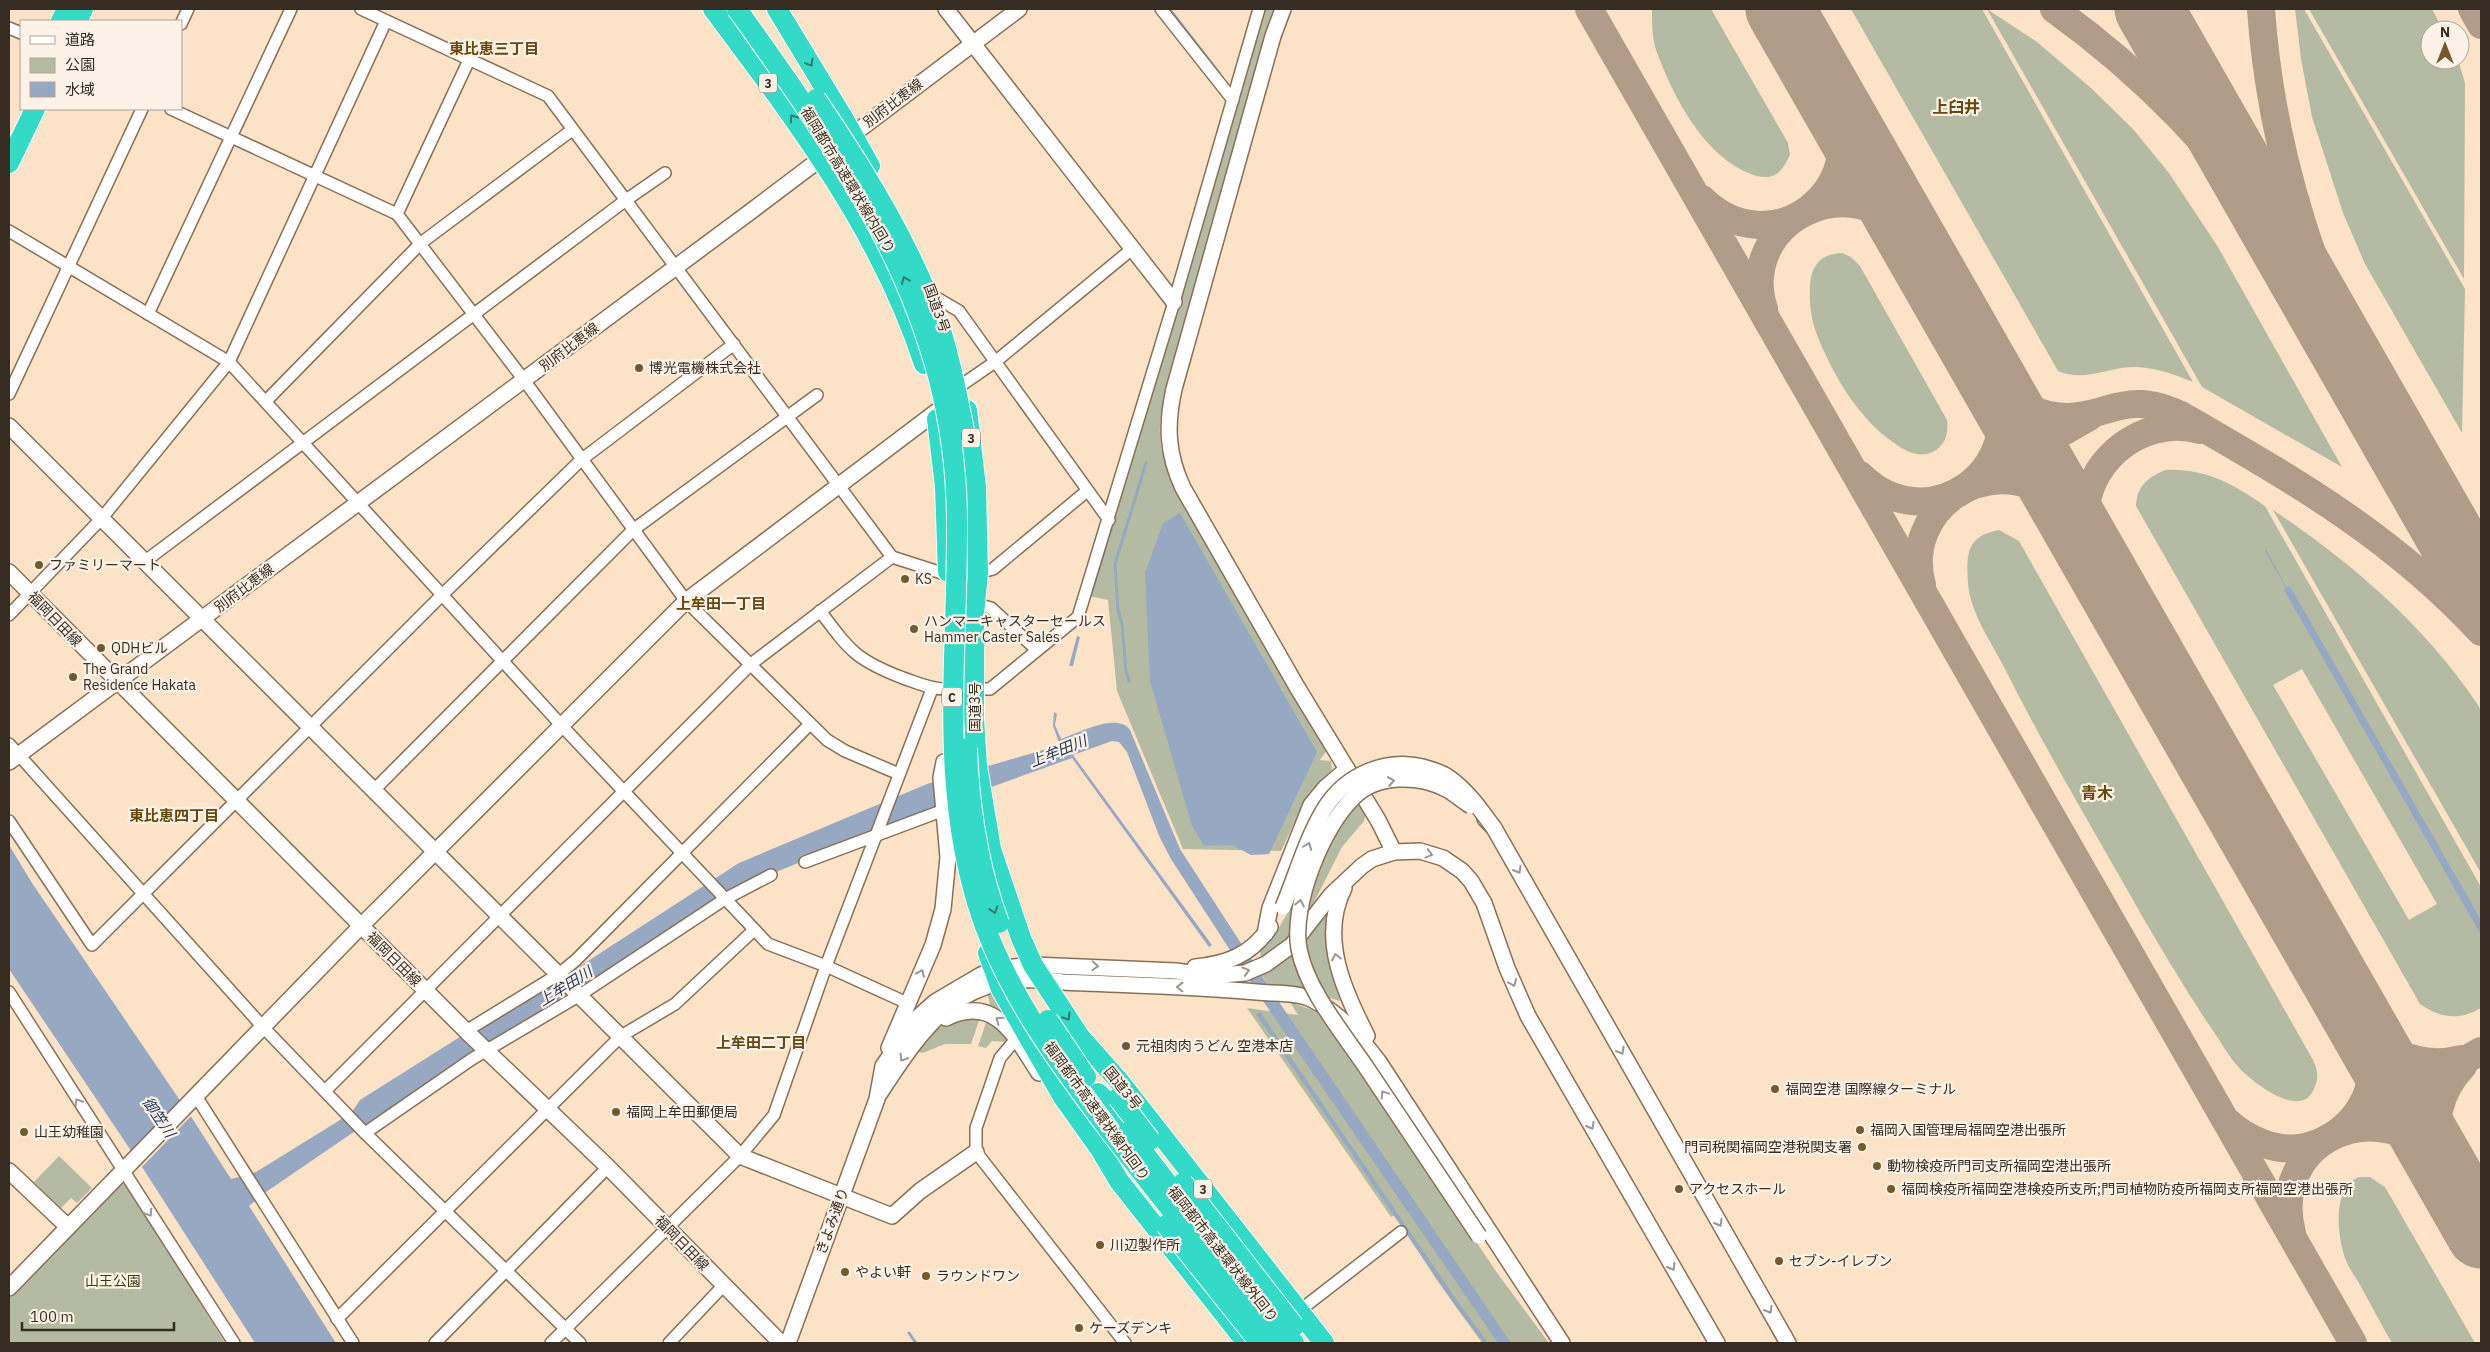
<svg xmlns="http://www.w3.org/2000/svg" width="2490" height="1352" viewBox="0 0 2490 1352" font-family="'IBM Plex Sans','Noto Sans JP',sans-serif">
<rect width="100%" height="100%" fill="#fce2c6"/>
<!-- green -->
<g fill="#b4bba2" fill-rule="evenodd">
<path d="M1262 9H1275L1268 24 1168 378C1157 426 1155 446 1176 492L1327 750 1320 760 1331 761 1332 770 1308 794 1281 851 1183 849 1117 691 1108 600 1089 596Z"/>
<path d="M1652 9H1711L1788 143 1790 155C1787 161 1784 167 1780 171 1773 179 1760 178 1751 174 1703 156 1673 96 1656 50 1652 37 1652 23 1652 9Z"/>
<path d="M1851 9H1982L2193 382C2176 375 2157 368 2137 367 2109 366 2085 383 2058 371Z"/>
<path d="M1987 9 2037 42 2091 88 2133 129 2169 173 2218 247 2342 467 2202 387Z"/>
<path d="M2295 9H2304L2465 289 2462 433 2365 264 2343 213 2312 117 2301 59Z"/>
<path d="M2309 9H2432L2443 30H2430V60H2458L2465 83 2464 279Z"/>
<path d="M1842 253 1851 257 1860 266 1947 420C1948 432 1947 442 1936 450 1922 459 1909 453 1897 445 1859 420 1834 377 1817 335 1811 319 1809 303 1810 286 1811 265 1821 254 1842 253Z"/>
<path d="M2165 470C2205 468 2233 484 2265 506L2481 887V1008C2459 1021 2440 1018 2420 1004L2136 506C2137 486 2147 478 2165 470ZM2302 669 2437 904 2409 920 2273 685Z"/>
<path d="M2273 510C2352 563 2424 625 2478 705L2481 711V873Z"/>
<path d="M1999 530 2019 541 2313 1060C2318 1071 2319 1078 2314 1089 2301 1120 2256 1084 2242 1071 2228 1057 2219 1038 2207 1022 2184 987 2163 952 2142 916 2096 834 2047 753 2005 669 1992 643 1970 613 1968 583 1966 553 1967 536 1999 530Z"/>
<path d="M1361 800 1366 813 1364 821 1342 847 1302 926 1315 869 1347 813Z"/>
<path d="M1293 903 1291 940 1261 958 1260 952 1277 931Z"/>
<path d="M1328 906V948L1340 1001 1326 997 1309 963 1302 938Z"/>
<path d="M1293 949 1311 993 1269 986 1259 970Z"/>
<path d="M987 993H994L1005 1016 991 1008Z"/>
<path d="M1290 1002 1326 1015 1495 1270 1549 1343H1482L1436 1279 1395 1215 1391 1217 1247 1008 1298 1015Z"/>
<path d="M981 1015 971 1044H945L923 1053 918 1052C927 1025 957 1021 981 1015Z"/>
<path d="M988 1017 1009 1040 1006 1042 992 1041 986 1048 978 1046Z"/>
<path d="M59 1156 92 1188 77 1203 71 1198 61 1208 34 1182Z"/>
<path d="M2359 1177H2370L2385 1187 2475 1343H2392C2381 1324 2371 1305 2360 1285 2355 1276 2348 1267 2345 1258 2337 1234 2332 1188 2359 1177Z"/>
<path d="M124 1184 129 1188 225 1343H9V1298L117 1186Z"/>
</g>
<!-- water -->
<g fill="#97a8c2">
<path d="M1180 513 1317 752 1269 854 1251 855 1232 845 1204 846 1192 826 1150 681 1145 573 1163 523Z"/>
<path d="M2266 550 2287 588 2290 586 2481 920V935L2284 590 2286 588 2265 551Z"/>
<path d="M1077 636 1080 637 1073 666H1069Z"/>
<path d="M1054 712 1057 714 1055 725 1061 739C1079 733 1117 712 1130 730L1180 849 1277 999 1511 1343H1498L1261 998 1171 859 1160 838 1127 752 1119 742 1112 741 1073 755 1212 945 1209 947 1072 758 930 809 764 877 368 1125H364L266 1192 254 1198 255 1201 249 1206 336 1343H255L144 1170 9 969V845L32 883 192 1118 231 1179 256 1172 340 1120 352 1112 360 1100 482 1023 568 974 739 863 927 784 1060 745 1053 726Z"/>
<path d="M1260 1012 1461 1306 1488 1343H1484L1457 1308 1256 1014Z"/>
</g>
<!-- pier -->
<path fill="#fce2c6" d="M183 1100 193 1114 140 1169 130 1153Z"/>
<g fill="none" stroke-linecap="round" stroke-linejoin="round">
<!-- stream -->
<g stroke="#97a8c2" stroke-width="3">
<path d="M1171 11 1219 73"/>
<path d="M1091 595 1112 526"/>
<path d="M1129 681 1126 671 1122 624 1118 610 1115 564 1146 463"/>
<path d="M909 1333 916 1343"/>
</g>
<!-- taxiway -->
<g stroke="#b09c88" stroke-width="28">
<path d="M1589 9 2353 1343"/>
<path d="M1799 9V27L1807 56"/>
<path d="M2054 9C2146 75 2222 154 2286 248"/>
<path d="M2261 9C2271 154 2317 288 2382 417"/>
<path d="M2472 9 2481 25"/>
<path d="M1702 199C1770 266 1872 192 1834 103"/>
<path d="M1764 309C1736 222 1853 161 1913 240"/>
<path d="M1991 377C2014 405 2047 423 2085 415 2103 412 2118 404 2137 404 2152 403 2167 409 2181 415 2293 480 2391 535 2481 632"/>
<path d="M1860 475C1928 543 2032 468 1993 381"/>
<path d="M1981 479 2089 417"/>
<path d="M2094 557C2088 538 2083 517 2088 496 2100 449 2152 416 2200 430"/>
<path d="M1922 585C1901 509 1988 451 2051 496 2061 502 2067 512 2074 521"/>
<path d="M2363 1028C2390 1055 2422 1069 2461 1059"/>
<path d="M2229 1123C2239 1133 2250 1138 2262 1143 2311 1163 2367 1125 2372 1073 2373 1057 2369 1042 2363 1028"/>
<path d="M2350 1126 2481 1051"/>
<path d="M2440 1162C2432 1126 2437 1093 2463 1066"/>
<path d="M2292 1233C2268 1143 2377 1088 2440 1162"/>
</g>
<!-- runway -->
<g stroke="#b09c88" stroke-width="69">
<path d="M1780 9 2481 1234"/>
<path d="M2149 9 2481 590"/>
</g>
<defs>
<g id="street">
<path d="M361 9 548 96 892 557"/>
<path d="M1161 9 1233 100"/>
<path d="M181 24 188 9"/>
<path d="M9 28 21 33"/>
<path d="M171 109 397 214 524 380 686 601 827 740 845 751 899 774"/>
<path d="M397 214 469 60"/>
<path d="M9 231 229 362 562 726 768 944 826 966 907 1003"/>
<path d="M935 297 959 311 1109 520"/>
<path d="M148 314 291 9"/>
<path d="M963 384 995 362 1132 249"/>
<path d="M9 394 142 109"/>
<path d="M266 401 421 243 572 130"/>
<path d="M144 562 626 200 665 173"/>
<path d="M978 573 993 569 1087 491"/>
<path d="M976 604 991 608 1037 650"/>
<path d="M820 611C850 651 856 660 903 678 918 683 930 689 945 689"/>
<path d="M9 615 102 518 229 362 386 21"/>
<path d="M975 689H990L1078 617 1174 302 1259 9"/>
<path d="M9 744 263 1027 362 1130 580 1343"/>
<path d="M374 790 633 530 817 395"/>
<path d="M9 821 92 945 442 595 581 460 734 344"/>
<path d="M805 862 944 810"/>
<path d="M9 992 234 1343"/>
<path d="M466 1031 559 974 576 960 809 725"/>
<path d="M1016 1039 1000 1058 976 1128V1152L1125 1343"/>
<path d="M325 1091 751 664 892 557 948 575"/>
<path d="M196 1096 353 1343"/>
<path d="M365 1133 472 1059 580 995 725 899 771 875"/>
<path d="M1299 1311 1401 1232"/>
<path d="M337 1319 621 1036 675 1004 754 930"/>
<path d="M435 1343 608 1167"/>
<path d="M551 1343 740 1156 774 1115 826 966 932 689"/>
<path d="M669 1343 723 1286"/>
</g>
<g id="secondary">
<path d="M946 9 1174 302"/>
<path d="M1283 9 1273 36 1174 389C1166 425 1167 454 1183 488L1297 687 1378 820 1394 852"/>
<path d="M9 426 740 1156 892 1216 920 1191 976 1152"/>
<path d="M9 572 466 1031 608 1167 781 1343"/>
<path d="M9 762 750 212 1019 9"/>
<path d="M1485 819 1494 828 1788 1343"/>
<path d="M1344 888C1319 938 1344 990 1367 1036"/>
<path d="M1265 934 1270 908 1311 805 1325 788 1347 769"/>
<path d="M1195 967C1227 964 1251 955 1270 927"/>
<path d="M943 1016 946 1018C996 993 1016 1038 1039 1073"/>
<path d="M889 1048 933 945 943 909 948 857 941 778 944 762"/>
<path d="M880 1093C928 1019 964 968 1062 982 1127 985 1192 986 1257 992 1275 994 1297 992 1313 1000 1342 1015 1360 1037 1379 1062L1562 1343"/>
<path d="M9 1171 68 1227"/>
<path d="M9 1288 361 926 686 601 936 412"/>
<path d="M788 1343 877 1099 883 1066 916 1019 935 1002 981 975 994 969 1033 965 1176 971 1210 976 1245 973 1266 964 1292 945 1331 895 1362 866 1372 859 1394 852 1420 851 1443 858 1462 871 1471 881 1484 903 1507 968 1528 1016 1717 1343"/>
</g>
<g id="highway">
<path d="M713 9C796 120 881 231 924 364"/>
<path d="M777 9 845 121 870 166"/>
<path d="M61 21 67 9"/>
<path d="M77 21 83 9"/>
<path d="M9 163 35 109"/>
<path d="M967 410 976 487 978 573 974 614V718L977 766 991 849 1021 938 1033 965 1080 1037 1119 1081 1324 1343"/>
<path d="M937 419 945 487 948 572"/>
<path d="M988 953 1001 989 1063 1097 1100 1149 1119 1181 1247 1343"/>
<path d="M1098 1093 1127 1121"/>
</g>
</defs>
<!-- street casing -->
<use href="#street" stroke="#877057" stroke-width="14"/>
<!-- secondary casing -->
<use href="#secondary" stroke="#877057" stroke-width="18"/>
<!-- highway casing -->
<use href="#highway" stroke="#fff" stroke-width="22"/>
<!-- street -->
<use href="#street" stroke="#fff" stroke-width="11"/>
<!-- secondary -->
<use href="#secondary" stroke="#fff" stroke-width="15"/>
<!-- highway -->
<use href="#highway" stroke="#34dac8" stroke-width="20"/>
<defs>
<g id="secondary-bridge">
<path d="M1471 806C1463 801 1455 794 1446 789 1419 775 1377 774 1354 797 1322 827 1291 906 1299 949 1307 991 1344 1034 1368 1070 1405 1125 1442 1181 1479 1236"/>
<path d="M1283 907C1296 876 1307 837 1325 808 1346 775 1385 758 1423 767 1432 770 1441 772 1448 777 1467 790 1480 809 1494 828"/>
</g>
<g id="highway-bridge">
<path d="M737 9C851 168 956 317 957 521 958 654 938 787 981 915 1009 998 1063 1069 1115 1138 1168 1207 1223 1275 1278 1343"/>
<path d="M816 99C866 173 915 251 943 337 952 367 958 399 964 430"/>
<path d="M967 748C969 807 978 867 999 923"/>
<path d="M1048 1020 1086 1077"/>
<path d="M1118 1098 1150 1140"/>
<path d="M1128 1132 1185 1206"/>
<path d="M1183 1183 1294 1326"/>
<path d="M1166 1225 1260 1343"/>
<path d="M1274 1319 1294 1343"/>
</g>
</defs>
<!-- secondary-bridge casing -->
<use href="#secondary-bridge" stroke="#877057" stroke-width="18" stroke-linecap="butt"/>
<!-- highway-bridge casing -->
<use href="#highway-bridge" stroke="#fff" stroke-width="22" stroke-linecap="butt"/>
<!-- secondary-bridge -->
<use href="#secondary-bridge" stroke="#fff" stroke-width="15"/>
<!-- highway-bridge -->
<use href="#highway-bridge" stroke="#34dac8" stroke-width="20"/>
</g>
<!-- one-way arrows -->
<defs><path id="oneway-chevron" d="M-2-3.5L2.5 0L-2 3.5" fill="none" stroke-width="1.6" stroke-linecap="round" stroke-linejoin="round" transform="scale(1.25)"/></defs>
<g stroke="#357a6d">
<use href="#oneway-chevron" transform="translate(810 63) rotate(59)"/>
<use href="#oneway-chevron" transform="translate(793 118) rotate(-125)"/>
<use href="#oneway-chevron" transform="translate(905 280) rotate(-113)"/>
<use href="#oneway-chevron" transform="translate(994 910) rotate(72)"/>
<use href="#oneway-chevron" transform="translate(1067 1017) rotate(58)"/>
</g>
<g stroke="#9a9690">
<use href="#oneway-chevron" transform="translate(1391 781) rotate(-8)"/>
<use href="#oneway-chevron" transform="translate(1308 846) rotate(-69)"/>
<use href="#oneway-chevron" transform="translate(1429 854) rotate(15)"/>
<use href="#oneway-chevron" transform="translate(1518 870) rotate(60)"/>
<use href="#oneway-chevron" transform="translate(1300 903) rotate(-78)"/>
<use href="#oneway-chevron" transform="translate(1336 957) rotate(-101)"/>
<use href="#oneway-chevron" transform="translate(1095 966) rotate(3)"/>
<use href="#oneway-chevron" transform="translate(1246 971) rotate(-17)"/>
<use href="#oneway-chevron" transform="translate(921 973) rotate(-66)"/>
<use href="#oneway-chevron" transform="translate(1513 983) rotate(67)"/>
<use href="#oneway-chevron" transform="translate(1180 987) rotate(-179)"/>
<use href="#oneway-chevron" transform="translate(999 1020) rotate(-145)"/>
<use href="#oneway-chevron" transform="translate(1621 1051) rotate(60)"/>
<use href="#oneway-chevron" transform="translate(903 1058) rotate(123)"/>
<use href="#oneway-chevron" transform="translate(1384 1094) rotate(-124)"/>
<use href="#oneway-chevron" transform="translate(78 1102) rotate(-122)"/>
<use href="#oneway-chevron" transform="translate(1591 1126) rotate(60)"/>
<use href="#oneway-chevron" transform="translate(149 1213) rotate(57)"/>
<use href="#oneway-chevron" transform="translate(1719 1223) rotate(60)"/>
<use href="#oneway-chevron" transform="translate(1672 1267) rotate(60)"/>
<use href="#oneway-chevron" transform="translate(1769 1310) rotate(60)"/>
</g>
<!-- markers -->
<g fill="#75592c" stroke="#fdf2e7" stroke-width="2">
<circle cx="639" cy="368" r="5"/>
<circle cx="39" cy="565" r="5"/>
<circle cx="905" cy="579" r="5"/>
<circle cx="914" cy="629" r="5"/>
<circle cx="101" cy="648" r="5"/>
<circle cx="73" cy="677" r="5"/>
<circle cx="1126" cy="1046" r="5"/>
<circle cx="1775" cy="1089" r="5"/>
<circle cx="616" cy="1112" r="5"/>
<circle cx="1860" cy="1130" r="5"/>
<circle cx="24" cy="1132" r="5"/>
<circle cx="1862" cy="1147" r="5"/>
<circle cx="1877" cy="1166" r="5"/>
<circle cx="1679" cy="1189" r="5"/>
<circle cx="1891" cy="1189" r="5"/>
<circle cx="1100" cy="1245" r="5"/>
<circle cx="1779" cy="1261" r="5"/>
<circle cx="845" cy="1272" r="5"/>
<circle cx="926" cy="1276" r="5"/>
<circle cx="1079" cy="1328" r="5"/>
</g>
<g text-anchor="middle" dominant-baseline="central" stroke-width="4.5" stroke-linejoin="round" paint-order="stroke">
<!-- shield labels -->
<g fill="#fdf2e7" stroke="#72675d" stroke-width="1">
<rect x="759" y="73.5" width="18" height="19" rx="4"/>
<rect x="962" y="428.5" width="18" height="19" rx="4"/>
<rect x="942" y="687.5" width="20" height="19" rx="4"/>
<rect x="1194" y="1179.5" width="18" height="19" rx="4"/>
</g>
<g font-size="12" font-weight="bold" fill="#362c22">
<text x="768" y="83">3</text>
<text x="971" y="438">3</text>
<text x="952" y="697">C</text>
<text x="1203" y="1189">3</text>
</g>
<!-- street labels -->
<g font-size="14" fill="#362c22" stroke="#fdf2e7">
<text transform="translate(893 103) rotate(-37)">別府比恵線</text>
<text transform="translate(848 180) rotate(59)">福岡都市高速環状線内回り</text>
<text transform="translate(937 308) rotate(70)">国道3号</text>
<text transform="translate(569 347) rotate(-37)">別府比恵線</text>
<text transform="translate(244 588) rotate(-37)">別府比恵線</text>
<text transform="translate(55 619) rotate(46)">福岡日田線</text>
<text transform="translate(975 707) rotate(-90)">国道3号</text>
<text transform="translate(394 959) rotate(45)">福岡日田線</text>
<text transform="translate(1123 1088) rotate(51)">国道3号</text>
<text transform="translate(1097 1111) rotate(54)">福岡都市高速環状線内回り</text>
<text transform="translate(832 1221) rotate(-70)">きよみ通り</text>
<text transform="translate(682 1243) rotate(46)">福岡日田線</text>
<text transform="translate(1223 1254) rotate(52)">福岡都市高速環状線外回り</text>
</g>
<!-- poi labels -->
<g font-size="14" fill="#362c22" stroke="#fdf2e7" text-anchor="start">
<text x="649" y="368">博光電機株式会社</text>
<text x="49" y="565">ファミリーマート</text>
<text x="915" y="579">KS</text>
<text x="924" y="621">ハンマーキャスターセールス<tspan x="924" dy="16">Hammer Caster Sales</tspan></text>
<text x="111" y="648">QDHビル</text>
<text x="83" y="669">The Grand<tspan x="83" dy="16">Residence Hakata</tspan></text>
<text x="1136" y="1046">元祖肉肉うどん 空港本店</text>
<text x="1785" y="1089">福岡空港 国際線ターミナル</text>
<text x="626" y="1112">福岡上牟田郵便局</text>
<text x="1870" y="1130">福岡入国管理局福岡空港出張所</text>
<text x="34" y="1132">山王幼稚園</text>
<text x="1852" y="1147" text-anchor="end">門司税関福岡空港税関支署</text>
<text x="1887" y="1166">動物検疫所門司支所福岡空港出張所</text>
<text x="1689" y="1189">アクセスホール</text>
<text x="1901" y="1189">福岡検疫所福岡空港検疫所支所;門司植物防疫所福岡支所福岡空港出張所</text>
<text x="1110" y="1245">川辺製作所</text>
<text x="1789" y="1261">セブン-イレブン</text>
<text x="855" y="1272">やよい軒</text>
<text x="936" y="1276">ラウンドワン</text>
<text x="1089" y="1328">ケーズデンキ</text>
</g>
<!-- park labels -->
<g font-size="14" fill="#364210" stroke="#fdf2e7">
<text x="113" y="1281">山王公園</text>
</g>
<!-- neighbourhood labels -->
<g font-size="15" font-weight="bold" fill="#66470f" stroke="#fdf2e7">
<text x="494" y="48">東比恵三丁目</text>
<text x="721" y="603">上牟田一丁目</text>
<text x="174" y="815">東比恵四丁目</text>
<text x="761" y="1042">上牟田二丁目</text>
</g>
<!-- water labels -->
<g font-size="15" font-style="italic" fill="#20385e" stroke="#fdf2e7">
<text transform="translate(1058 751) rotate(-22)">上牟田川</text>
<text transform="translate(565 986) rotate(-32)">上牟田川</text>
<text transform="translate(159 1117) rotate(56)">御笠川</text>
</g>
<!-- quarter labels -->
<g font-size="16" font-weight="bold" fill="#66470f" stroke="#fdf2e7">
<text x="1956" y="107">上臼井</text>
<text x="2097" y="793">青木</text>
</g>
</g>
<!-- border -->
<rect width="2490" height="1352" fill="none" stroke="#362c22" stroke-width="20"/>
<!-- legend -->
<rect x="20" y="20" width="162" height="90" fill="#fdf2e7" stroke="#ada398"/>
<rect x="30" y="36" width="25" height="8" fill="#ffffff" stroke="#ada398"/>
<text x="65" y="45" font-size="15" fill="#362c22">道路</text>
<rect x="30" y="58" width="25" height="15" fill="#b4bba2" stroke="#ada398"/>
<text x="65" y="70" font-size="15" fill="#362c22">公園</text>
<rect x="30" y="82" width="25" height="15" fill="#97a8c2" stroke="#ada398"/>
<text x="65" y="95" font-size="15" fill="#362c22">水域</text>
<!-- north arrow -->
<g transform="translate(2445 45)"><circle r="24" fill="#fdf2e7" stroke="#ada398"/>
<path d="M0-4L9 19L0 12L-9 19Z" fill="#75592c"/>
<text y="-8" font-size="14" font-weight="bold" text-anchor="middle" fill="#362c22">N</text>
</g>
<!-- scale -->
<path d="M22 1322v8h152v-8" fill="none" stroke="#362c22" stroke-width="2.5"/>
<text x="30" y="1322" font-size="15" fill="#362c22" stroke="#fdf2e7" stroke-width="4" paint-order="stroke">100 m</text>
</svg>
